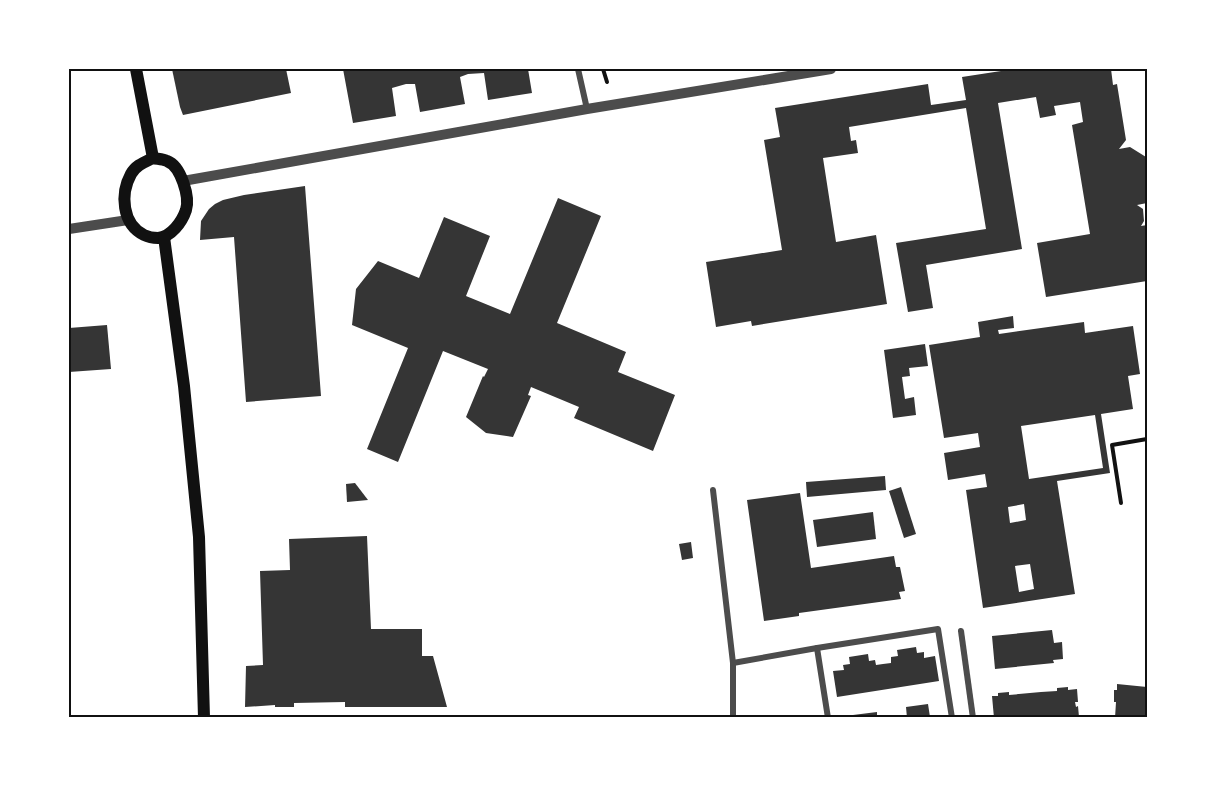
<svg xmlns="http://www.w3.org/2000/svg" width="1216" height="787" viewBox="0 0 1216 787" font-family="'Asap Condensed',sans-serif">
<rect width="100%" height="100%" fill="#fff"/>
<!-- building -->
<g fill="#353535" fill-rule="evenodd">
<path d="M172 69H286L291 93 183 115 180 107Z"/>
<path d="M343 69H528L532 93 488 100 484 73 468 74 460 77 465 104 420 112 415 84H406L392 88 396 116 353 123Z"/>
<path d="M1014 69H1111L1113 85 1117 84 1126 140 1119 149 1130 147 1146 157 1147 203 1137 205 1143 209 1144 221 1141 226 1147 225V281L1046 297 1037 243 1090 234 1072 125 1083 122 1080 102 1054 106 1056 115 1040 118 1036 97 998 103 1022 249 926 265 933 308 908 312 896 243 986 229 966 108 849 127 851 141 856 140 858 153 823 158 836 242 876 235 887 304 752 326 751 321 716 327 706 262 782 250 764 140 780 137 775 108 928 84 931 105 966 100 962 77Z"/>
<path d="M305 186 321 396 246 402 234 237 200 240 201 221 209 209 215 204 223 200 244 195Z"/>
<path d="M558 198 601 216 557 323 626 352 618 372 675 395 653 451 574 418 579 407 531 387 528 395 531 396 513 437 486 433 466 417 483 376 484 377 488 369 443 351 398 462 367 449 408 348 352 325 356 289 378 261 419 278 444 217 490 236 466 296 510 314Z"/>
<path d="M1013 316 1014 328 998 330 999 334 1084 322 1085 333 1133 326 1140 374 1128 376 1133 409 1101 414 1110 473 1057 481 1075 594 983 608 966 490 987 487 985 474 948 480 944 453 980 447 978 433 944 438 929 345 980 337 978 322ZM1095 415 1103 468 1029 479 1021 426ZM1024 504 1026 520 1010 523 1008 507ZM1030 564 1034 589 1019 592 1015 566Z"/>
<path d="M107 325 111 369 69 372V328Z"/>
<path d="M925 344 928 366 909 368 910 376 902 377 905 399 914 397 916 415 893 418 884 350Z"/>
<path d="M885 476 886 490 807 497 806 482Z"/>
<path d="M355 483 368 500 347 502 346 484Z"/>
<path d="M901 487 916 534 904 538 889 491Z"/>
<path d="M800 493 811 568 894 556 896 567H900L905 591 899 592 901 599 799 613V616L764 621 747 500Z"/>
<path d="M873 512 876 539 817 547 813 520Z"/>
<path d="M367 536 371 629H422V656H433L447 707H345V702L294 703V707H275V705L245 707 246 666 263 665 260 571 290 570 289 539Z"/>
<path d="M691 542 693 558 682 560 679 544Z"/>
<path d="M1052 630 1054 643 1062 642 1063 659 1053 660 1054 663 995 669 992 636Z"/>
<path d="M916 647 917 653 924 652V658L935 656 939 681 837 697 833 671 844 670 843 665 850 664 849 657 868 654 869 661 875 660 876 665 883 664 891 663V657L898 656 897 650Z"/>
<path d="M1117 684 1147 687V705L1145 718H1115L1116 702H1114V690H1117Z"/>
<path d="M1068 687V690L1077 689 1078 702H1075L1076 707 1078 706 1079 717 994 718 992 696H998V693L1009 692V695L1041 692 1057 691V688Z"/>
<path d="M928 704 930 717 936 716 937 718H907L906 707Z"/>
<path d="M877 712V718H854L853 715Z"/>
</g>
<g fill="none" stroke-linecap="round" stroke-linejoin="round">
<!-- path -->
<g stroke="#111" stroke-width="4">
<path d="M603 69 607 82"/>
<path d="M1121 503 1112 445 1147 439"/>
</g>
<!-- minor -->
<g stroke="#4c4c4c" stroke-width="6">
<path d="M578 69 587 109"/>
<path d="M713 490 733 663V718"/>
<path d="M961 631 973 718"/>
<path d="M817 648 828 718"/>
<path d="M733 663 817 648 938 629 952 718"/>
</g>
<!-- tertiary -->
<g stroke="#4c4c4c" stroke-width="10">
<path d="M183 181 587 109 831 69"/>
<path d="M69 229 128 220"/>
</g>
<!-- secondary -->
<g stroke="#111" stroke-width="12">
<path d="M136 69 153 158"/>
<path d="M153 158C158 159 163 159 167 161 181 166 190 197 186 210 182 222 171 237 158 238 153 238 148 237 144 235 122 224 120 194 131 174 136 165 145 162 153 158Z"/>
<path d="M164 237 184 386 199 537 204 718"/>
</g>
</g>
<!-- border -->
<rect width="1216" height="787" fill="none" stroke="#ffffff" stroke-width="141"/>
<rect x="70" y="70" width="1076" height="646" fill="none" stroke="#111" stroke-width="2"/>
</svg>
